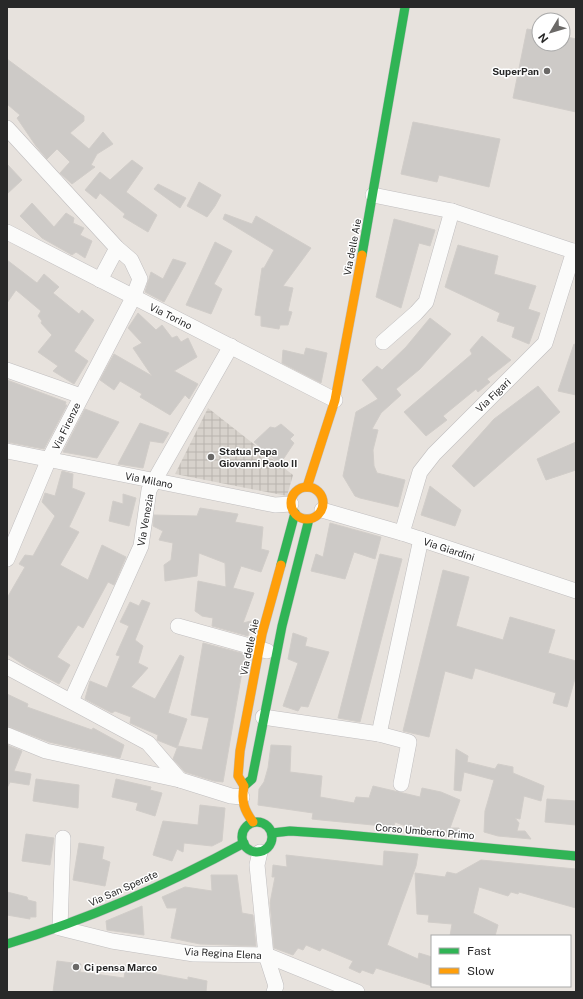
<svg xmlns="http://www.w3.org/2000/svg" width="583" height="999" viewBox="0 0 583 999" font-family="'Public Sans',sans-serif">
<defs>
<pattern id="plaza-grid" width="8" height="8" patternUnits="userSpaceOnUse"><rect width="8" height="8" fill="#d7d2cc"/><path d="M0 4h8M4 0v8" fill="none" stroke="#b9b4af"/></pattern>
</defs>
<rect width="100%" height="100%" fill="#e7e2dd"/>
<!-- plaza -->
<path fill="url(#plaza-grid)" d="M208 408 293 475 287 496 175 474Z"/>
<!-- building -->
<g fill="#cdcac7" stroke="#d1cdc9">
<path d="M527 29 539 31V44H563V36L576 39V112L513 98Z"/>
<path d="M7 59 84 116V121L70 133 89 149 103 132 113 144 97 154 91 165 95 167 72 184 60 173 70 162 57 149 47 159 36 146 17 118 20 115 7 104Z"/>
<path d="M413 122 500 139 489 187 439 175 437 182 401 174Z"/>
<path d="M132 160 143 168 126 192 157 215 148 232 123 217 125 214 100 193 96 199 85 190 100 172 110 180Z"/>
<path d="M7 164 22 180 7 194Z"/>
<path d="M199 182 221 195 215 206 207 217 187 206Z"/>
<path d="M158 184 186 198 180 208 154 189Z"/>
<path d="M32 203 54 227 66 213 74 218 73 223 84 228 80 235 92 241 85 258 76 252 72 255 42 238 20 216Z"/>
<path d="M225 214 252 224 256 216 311 248 283 286 293 288 288 311 292 312 288 325H280L279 329 261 326V316L255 315 262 268H264L274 250 223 219Z"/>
<path d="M394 219 435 230 430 246 419 243 401 308 376 297Z"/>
<path d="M215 242 232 251 214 284 222 289 211 314 186 305Z"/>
<path d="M458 245 498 256 494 274 536 286 528 309 540 313 529 344 512 337 515 327 497 321 500 313 445 287Z"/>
<path d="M173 259 186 263 164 302 145 292 151 272 163 279Z"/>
<path d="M7 260 37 283 44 274 59 287 53 293 79 314 82 310 94 320 74 351 88 361 74 384 53 371 58 366 38 352 52 335 41 323 42 321 38 316 41 311 16 290 7 303Z"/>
<path d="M138 313 156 330 162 325 172 338 177 336 181 342 188 338 197 357 174 371 198 384 189 399 185 395 170 415 140 397 142 394 120 381 114 390 100 380 114 354 152 376 133 348 142 343 128 328Z"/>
<path d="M430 318 451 334 420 369 396 389 401 395 381 413 372 429 378 430 373 450 374 466 377 473 405 480 398 507 360 498 355 496 343 476 356 412 378 399 362 380 377 366 382 370 406 347Z"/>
<path d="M482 336 511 360 487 379 490 382 478 392 476 389 443 416 447 420 426 436 404 412 472 354 470 350Z"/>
<path d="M574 344 576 345V395L558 391Z"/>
<path d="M306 348 327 353 321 383 282 363 283 350 304 355Z"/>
<path d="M7 380 66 402 65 405H67L44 449 7 442Z"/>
<path d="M538 386 560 412 474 487 452 466 494 419Z"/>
<path d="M85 409 119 422 97 458 63 452Z"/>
<path d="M140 423 169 433 163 443 150 441 143 468 118 464Z"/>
<path d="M281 424 294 435 290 439 294 443 280 464 254 442 270 427 275 428Z"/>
<path d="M576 442V470L546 480 537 459Z"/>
<path d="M62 471 73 474 72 488 85 493 69 527 79 532 60 565 88 580 102 545 126 557 114 585 108 582 83 628 78 625 57 657 70 665 59 684 27 667 7 654V598L25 567 19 564 25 555 33 556 55 516 42 502 45 493 55 496Z"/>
<path d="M430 486 461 510 455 526 421 515Z"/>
<path d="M123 494 136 498 129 526 109 521 113 501 123 504Z"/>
<path d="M200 508 238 514 235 522 263 527 261 549 269 551 261 572 241 566 233 588 254 593 243 623 251 621 248 636 212 626 213 618 202 616 195 611 198 581 226 587 225 563 199 553 197 576 165 581 164 565 171 560 173 543 159 540 163 531 153 526 154 515 197 516Z"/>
<path d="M330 523 381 537 375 559 354 552 345 579 311 571 316 554 323 557Z"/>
<path d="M380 554 402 559 360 722 338 718Z"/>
<path d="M443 570 469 577 456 626 503 640 510 617 555 630 548 653 576 661V675L567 707 553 703 556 693 475 668 472 679 445 671 429 737 403 731Z"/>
<path d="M142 600 150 603 135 640 143 646 138 663 148 668 131 687 155 699 180 655 184 657 168 713 187 719 177 748 157 740 158 735 130 723 131 717 115 711 112 713 85 699 90 681 107 688 120 656 116 655 129 626 120 622 130 602 139 606Z"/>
<path d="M293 633 307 638 305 646 329 652 308 707 301 706 298 711 283 706 298 663 288 659Z"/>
<path d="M203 643 245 654 223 782 214 781 185 772 173 759 178 746 202 750 209 718 191 715Z"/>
<path d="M7 694 28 704 27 707 92 730 93 728 124 745 120 758 49 742 7 726Z"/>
<path d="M7 745 22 751 14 771 31 774 29 785 10 782 7 788Z"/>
<path d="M271 745 291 746 290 772 322 776 320 797 354 803 356 797 369 798 373 786 420 797 422 788 441 792 460 800 450 828H459V833L413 829 395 822 394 827 321 820 312 819 313 813 258 805 259 789 264 782 268 768Z"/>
<path d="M456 749 468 756 467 762 495 769 498 764 513 767V773L544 786 541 801 524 796 520 819 515 818 519 823 517 831H525L531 839 498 836 484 832 485 811 494 780 464 772 461 791 454 790Z"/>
<path d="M36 779 79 785 78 808 33 801Z"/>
<path d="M116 779 151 787 150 790 162 793 155 816 136 810 138 803 112 797Z"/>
<path d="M547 799 576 801V825L545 822Z"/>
<path d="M200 805 225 808 222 841 212 846 184 843 183 852 177 849 172 861 153 855 163 821 198 825Z"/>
<path d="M26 834 54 838 50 865 22 861Z"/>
<path d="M79 843 104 847 102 859 110 862 105 886 73 880Z"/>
<path d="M384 851 418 854 416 866 387 945 418 959 419 953 432 957V986L376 968 373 974 362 970 360 973 349 968 353 961 322 948 320 951 306 945 303 950 298 948 293 955 274 948 270 903 275 877H272L273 865 287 867 286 855 383 866Z"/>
<path d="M481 860 576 869V908L519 892 518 894 511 892 508 896 479 887 473 913 498 925 495 936H450L452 924 428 922 429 915 417 914 415 873 445 877 447 872 456 874Z"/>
<path d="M211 875H237L242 913 253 915 256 946 200 944 171 938 177 908H167L162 897 185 887 212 891Z"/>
<path d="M7 892 27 897 28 900 36 902V917H30V919L7 915Z"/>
<path d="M142 906 144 935 107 930 106 921Z"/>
<path d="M57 961 81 964 80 972 124 978 126 965 151 968V973L188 980V977L207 981 206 992H53Z"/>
</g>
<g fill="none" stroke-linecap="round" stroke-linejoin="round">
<defs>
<g id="street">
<path d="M7 128 117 248"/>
<path d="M373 195 452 211 576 252"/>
<path d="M7 232 335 400"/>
<path d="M383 342 416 313 426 302 452 211"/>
<path d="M7 370 81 396"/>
<path d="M7 451 275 505 291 504"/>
<path d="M322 510 402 533 576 591"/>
<path d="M402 533 420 472 434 454 545 343 574 251"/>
<path d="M7 559 49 459 133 298 140 279 131 260 117 248 100 280"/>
<path d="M178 626 267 651"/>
<path d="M7 667 148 743 180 780"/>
<path d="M71 701 141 546 149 490 231 346"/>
<path d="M263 717 379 734 421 539"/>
<path d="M379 734 409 742 401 784"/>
<path d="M7 735 46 751 180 780 231 796 242 797"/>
<path d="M63 838 60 928 112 941 194 954 266 955 357 992"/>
<path d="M260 852 257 865 266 955 276 986 274 992"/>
</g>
<g id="fast">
<path d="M362 255 405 7"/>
<path d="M281 565 295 513"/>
<path d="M244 786 252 779 282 626 308 523"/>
<circle cx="257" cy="837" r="15"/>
<path d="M272 833 290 831 336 834 576 856"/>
<path d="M7 944C89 919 169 884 244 843"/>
</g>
<g id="slow">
<path d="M307 487 335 400 362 255"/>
<circle cx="307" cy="503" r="16"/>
<path d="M253 822C244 810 241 801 244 786L238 776 240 751 262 634 281 565"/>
</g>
</defs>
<!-- street casing -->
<use href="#street" stroke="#c0bebf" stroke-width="16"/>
<!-- fast casing -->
<use href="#fast" stroke="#c0bebf" stroke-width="10"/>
<!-- slow casing -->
<use href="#slow" stroke="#c0bebf" stroke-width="10"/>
<!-- street -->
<use href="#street" stroke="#fbfbfa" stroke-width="15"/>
<!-- fast -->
<use href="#fast" stroke="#30b455" stroke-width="9"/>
<!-- slow -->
<use href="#slow" stroke="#ff9f0a" stroke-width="9"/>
</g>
<!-- markers -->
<g fill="#6b6967" stroke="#fff" stroke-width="1.5">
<circle cx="547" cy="71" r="4"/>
<circle cx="211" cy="457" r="4"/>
<circle cx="76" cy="967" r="4"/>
</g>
<g text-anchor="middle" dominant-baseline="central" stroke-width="3" stroke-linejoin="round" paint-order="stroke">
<!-- poi labels -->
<g font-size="10" font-weight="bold" fill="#282828" stroke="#fff" text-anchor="start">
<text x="539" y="71" text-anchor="end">SuperPan</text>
<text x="219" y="451">Statua Papa<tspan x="219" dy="12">Giovanni Paolo II</tspan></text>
<text x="84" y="967">Ci pensa Marco</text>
</g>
<!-- street labels -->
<g font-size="10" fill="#282828" stroke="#fff">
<text transform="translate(352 247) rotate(-79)">Via delle Aie</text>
<text transform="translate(171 316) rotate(26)">Via Torino</text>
<text transform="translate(493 395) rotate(-44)">Via Figari</text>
<text transform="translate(66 426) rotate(-64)">Via Firenze</text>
<text transform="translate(149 480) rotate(11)">Via Milano</text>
<text transform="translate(145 520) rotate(-80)">Via Venezia</text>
<text transform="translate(449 549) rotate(18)">Via Giardini</text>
<text transform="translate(249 647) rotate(-78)">Via delle Aie</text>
<text transform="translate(425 831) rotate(5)">Corso Umberto Primo</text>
<text transform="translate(123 888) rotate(-24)">Via San Sperate</text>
<text transform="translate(223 953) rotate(3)">Via Regina Elena</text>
</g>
</g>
<!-- border -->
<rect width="583" height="999" fill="none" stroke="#282828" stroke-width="16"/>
<!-- legend -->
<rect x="431" y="935" width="140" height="52" fill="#ffffff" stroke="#a9a9a9"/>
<rect x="439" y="948" width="20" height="6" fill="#30b455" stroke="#a9a9a9"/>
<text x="467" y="955" font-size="12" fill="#282828">Fast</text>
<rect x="439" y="968" width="20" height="6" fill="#ff9f0a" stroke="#a9a9a9"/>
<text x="467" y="975" font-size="12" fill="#282828">Slow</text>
<!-- north arrow -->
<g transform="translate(551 32) rotate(232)"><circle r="19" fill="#ffffff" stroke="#a9a9a9"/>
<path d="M0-3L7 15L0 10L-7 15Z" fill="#6b6967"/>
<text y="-6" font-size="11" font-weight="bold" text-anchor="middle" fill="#282828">N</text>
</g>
</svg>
